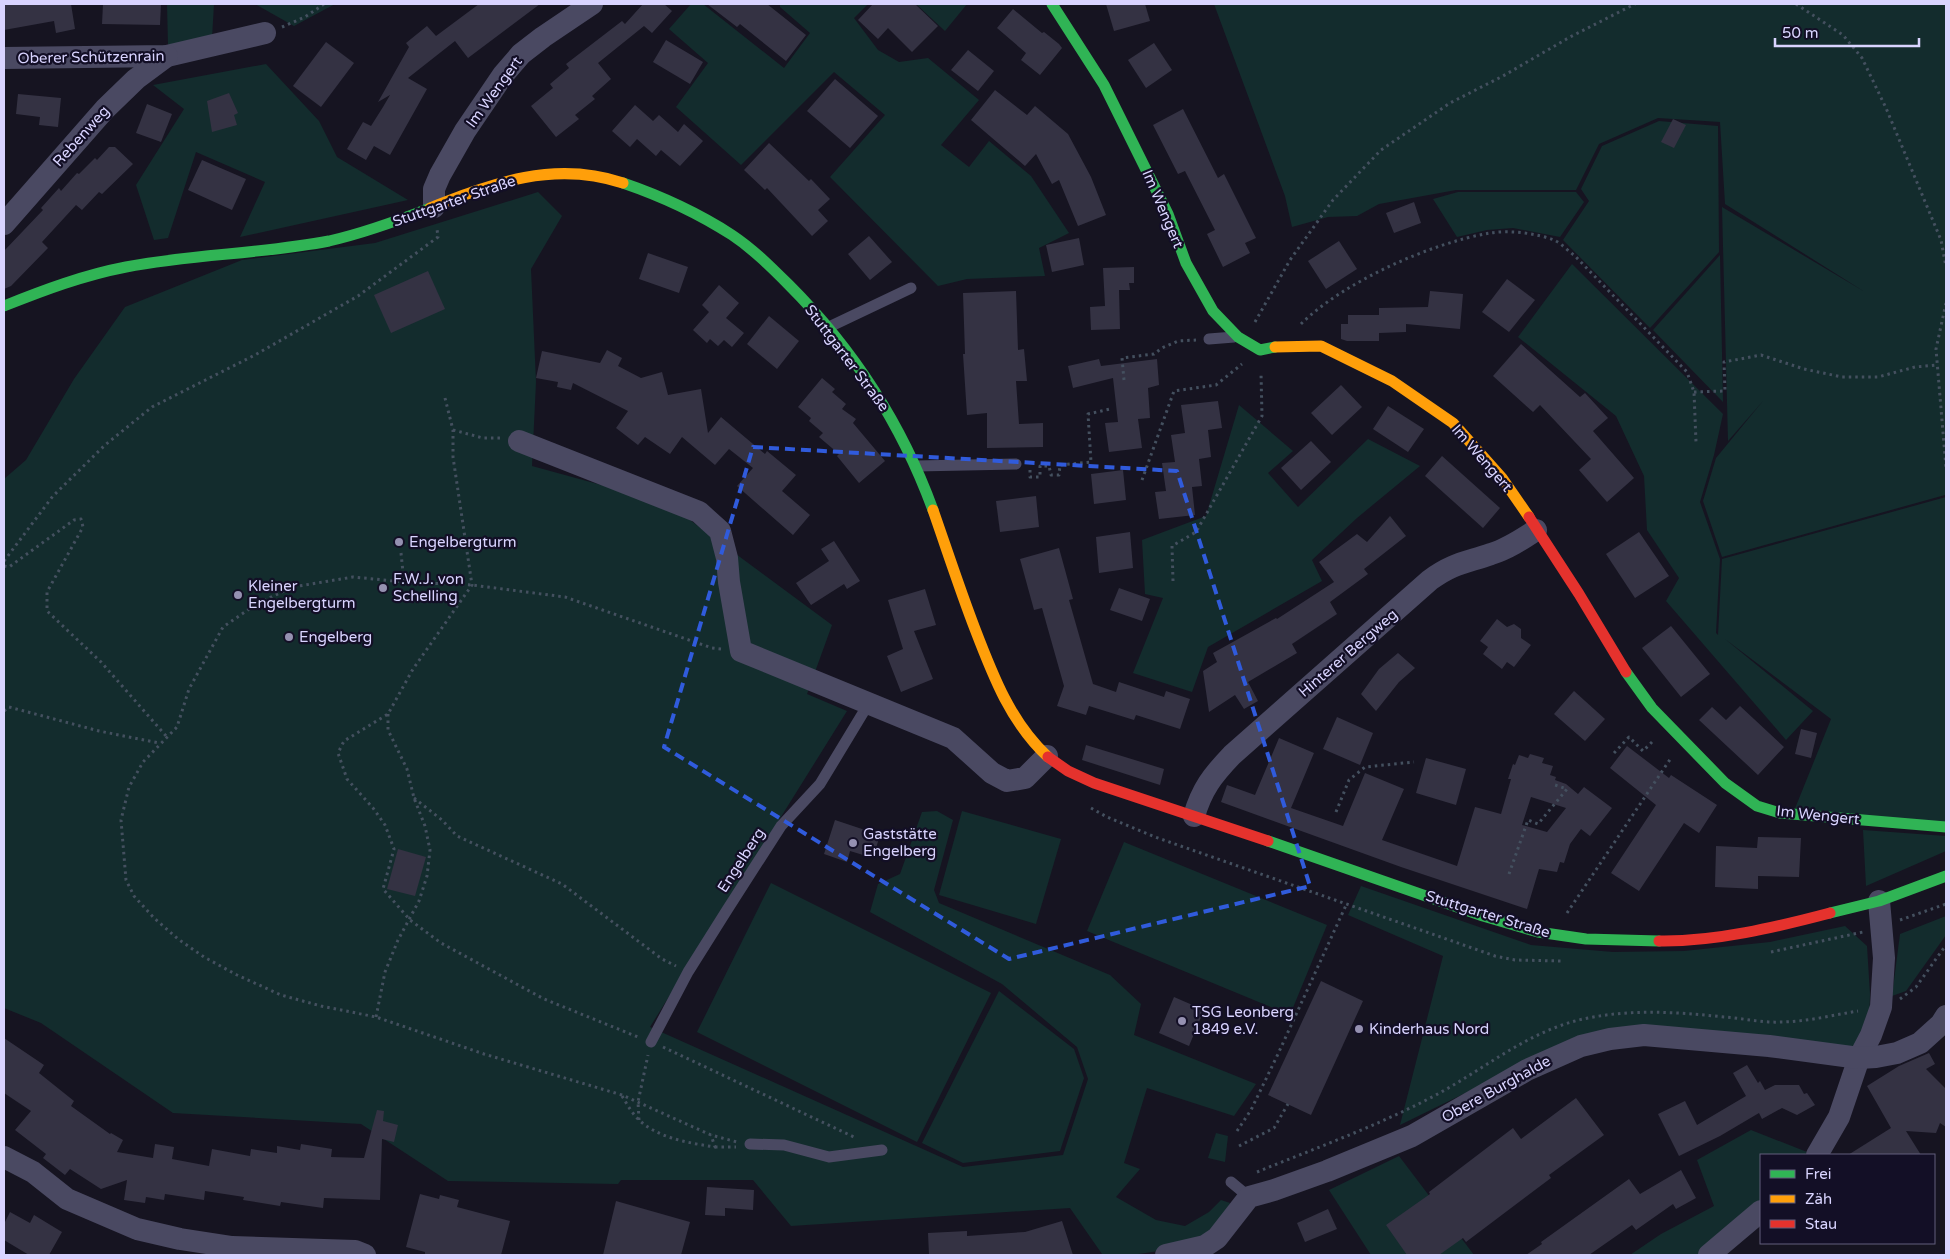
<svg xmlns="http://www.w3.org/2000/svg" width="1950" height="1259" viewBox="0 0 1950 1259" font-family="'Varela Round',sans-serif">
<rect width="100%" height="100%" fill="#161421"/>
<!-- green -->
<g fill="#132c2d">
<path d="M167 4H214L212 38 168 45Z"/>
<path d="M255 4H335L294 26Z"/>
<path d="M691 4H703L784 68 810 33 780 7V4H868L854 18 878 50 899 62 928 58 979 100 941 145 969 167 989 141 1031 176 1069 233 1039 248 1045 276 967 279 938 286 830 177 885 115 834 72 741 165 676 107 708 63 669 29Z"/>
<path d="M916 4H967L945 31Z"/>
<path d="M1214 4H1946V824L1794 811 1831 719 1725 639 1813 711 1786 740 1666 601 1679 578 1647 530 1644 476 1616 416 1518 337 1572 264 1723 414 1714 455 1700 502 1720 559 1716 633 1718 635 1722 559 1946 497 1945 495 1722 557 1703 501 1716 458 1763 401 1728 441 1722 207 1865 292 1725 204 1720 122 1658 118 1599 144 1576 190H1456L1379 204 1357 216 1328 217 1292 227 1285 196Z"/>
<path d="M266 64 319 121 337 157 408 200 240 237 265 182 196 152 168 238 154 240 136 185 184 109 153 85Z"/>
<path d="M1659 121 1718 126 1719 252 1650 328 1563 240 1589 201 1581 189 1602 146Z"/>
<path d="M538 192 562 216 531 269 536 382 532 466 667 503 832 625 807 694 847 711 650 1027 963 1167 1063 1155 1088 1079 1077 1047 1002 984 870 912 878 884 900 874 922 812 937 811 953 820 934 890 939 903 1110 975 1141 1004 1134 1035 1256 1084 1234 1116 1147 1088 1124 1163 1140 1169 1116 1197 1156 1220 1185 1226 1209 1212 1221 1200 1230 1203 1220 1229C1210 1234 1199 1241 1188 1244 1170 1250 1121 1259 1102 1254L1070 1208 791 1226 753 1180H621L618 1184 448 1181 361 1124 173 1113 41 1023 4 1008V479L26 460 74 379 125 307 242 260 375 243Z"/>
<path d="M1458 192H1576L1584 202 1560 237 1513 228 1487 230 1457 237 1433 199Z"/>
<path d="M1720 255 1723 402 1653 330Z"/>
<path d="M1239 405 1293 451 1268 473 1298 507 1368 439 1420 466 1357 518 1312 560 1322 581 1208 647 1192 692 1133 673 1163 598 1145 594 1142 540 1206 516Z"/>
<path d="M962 811 1061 839 1036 924 939 895Z"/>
<path d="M1863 830 1946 836V851L1866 886Z"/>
<path d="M1124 842 1327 925 1290 1015 1087 931Z"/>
<path d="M771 883 991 993 917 1142 697 1032Z"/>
<path d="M1361 886 1531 945 1613 952 1684 951 1770 942 1845 926 1867 946 1870 994 1869 1027 1855 1045 1839 1051 1696 1033 1555 1049 1400 1125 1443 956 1348 915Z"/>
<path d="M1946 916V935L1906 991 1892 996 1900 934Z"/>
<path d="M999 991 1074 1049 1084 1078 1060 1151 963 1163 922 1143Z"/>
<path d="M1751 1130 1807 1152 1804 1155H1761V1199L1734 1226 1699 1255H1630L1661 1234 1714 1206 1697 1160Z"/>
<path d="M1216 1133 1228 1136 1225 1162 1208 1158Z"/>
<path d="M1399 1156 1474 1255H1371L1329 1190Z"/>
</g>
<!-- building -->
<g fill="#343243" fill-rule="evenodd">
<path d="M4 4H71L75 29 56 33 54 21 4 30Z"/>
<path d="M103 4H161L160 25 102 24Z"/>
<path d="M479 4H540L468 58 455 41 408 78 427 89 390 155 374 146 366 160 347 149 363 122 371 126 383 107 390 95 378 102 409 47 406 43 427 26 436 36Z"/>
<path d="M643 4H664L672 11 652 33 644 26 598 63 611 79 592 96 595 99 575 115 579 119 556 137 531 106 553 88 550 84 569 68 566 64 622 21 625 24Z"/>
<path d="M707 4H767L806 35 786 61 740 24 737 27Z"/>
<path d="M873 4H915L938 26 912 52 888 28 878 39 858 20Z"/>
<path d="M1106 4H1145L1150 21 1114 31Z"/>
<path d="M1013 9 1042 33 1044 32 1059 44 1062 48 1040 75 1021 60 1026 53 997 28Z"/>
<path d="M666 40 703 62 690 84 653 62Z"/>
<path d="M326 42 354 63 321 107 293 86Z"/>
<path d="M1154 43 1172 70 1146 88 1128 60Z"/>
<path d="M968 50 994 71 978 91 951 70Z"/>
<path d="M835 79 878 116 850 148 807 111Z"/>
<path d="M995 90 1027 115 1035 106 1068 134 1091 177 1106 215 1078 226 1059 180 1052 184 1036 154 1025 166 971 120Z"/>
<path d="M229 93 238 113 234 115 237 125 212 132 207 101Z"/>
<path d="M18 94 61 98 58 127 39 125 40 117 16 114Z"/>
<path d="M147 104 172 114 161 142 136 133Z"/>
<path d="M635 105 653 121 659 115 678 132 684 124 703 141 680 166 661 150 656 156 637 139 630 147 612 131Z"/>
<path d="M1183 109 1218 178 1224 174 1256 238 1245 243 1250 253 1223 267 1207 234 1215 230 1185 171 1178 174 1153 125Z"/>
<path d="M1673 119 1686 125 1674 148 1661 142Z"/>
<path d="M769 143 809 181 811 179 830 199 818 210 828 221 812 236 767 188 765 190 744 170Z"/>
<path d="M109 147H115L133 164 102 194 99 192 82 210 76 205 42 242 48 248 11 286 4 289V251L43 210 41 208 59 188 61 191 77 173 79 174 95 158 97 160Z"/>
<path d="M202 160 246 179 232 210 188 190Z"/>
<path d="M1414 202 1421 223 1394 233 1386 213Z"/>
<path d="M869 236 892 262 870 280 848 254Z"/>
<path d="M1079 238 1084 265 1052 272 1046 245Z"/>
<path d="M1339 241 1357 269 1326 289 1308 261Z"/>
<path d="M648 253 688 267 679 293 639 279Z"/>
<path d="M1134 267V283H1129L1130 290H1119L1120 329 1091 330 1090 307 1105 306 1103 268Z"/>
<path d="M428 271 445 309 391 333 374 295Z"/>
<path d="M1507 279 1535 300 1509 332 1482 312Z"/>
<path d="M719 285 739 303 726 318 744 333 732 347 724 340 718 346 710 339 707 343 693 330 709 312 702 305Z"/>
<path d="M1016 291 1018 350 1024 349 1027 381H1016L1019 424 1043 423V447L987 448V413L967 415 963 354H965L963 293Z"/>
<path d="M1430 291 1463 294 1460 329 1406 324V332L1379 333V341H1347L1341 339V324H1348V315H1379V308L1428 307Z"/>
<path d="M769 316 799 341 777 369 747 344Z"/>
<path d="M1521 344 1580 397 1585 393 1608 418 1593 431 1634 478 1607 502 1579 470 1591 459 1540 405 1533 412 1493 376Z"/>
<path d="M607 350 622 358 618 366 641 378 662 372 668 395 701 389 708 433 721 417 765 454 767 451 796 475 782 491 810 515 793 535 737 486 753 468 729 449 715 465 682 437 670 454 645 437 638 445 616 428 628 411 573 383 571 390 557 387 558 382 536 378 542 351 600 363Z"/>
<path d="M1099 359 1101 366 1157 359 1159 385 1148 388 1150 418 1138 419 1142 448 1109 452 1105 423 1118 422 1113 378 1073 388 1068 366Z"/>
<path d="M822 378 835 389 832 392 846 404 842 409 856 419 853 423 885 461 859 483 837 456 839 454 819 437 823 433 809 421 811 418 798 407Z"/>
<path d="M1341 385 1362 407 1332 435 1311 413Z"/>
<path d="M1218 401 1222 428 1208 430 1211 457 1199 459 1202 486 1192 487 1195 515 1159 519 1155 492 1166 491 1162 463 1175 462 1171 435 1185 433 1181 405Z"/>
<path d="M1388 406 1424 429 1408 452 1373 429Z"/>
<path d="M1311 441 1331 462 1301 490 1281 468Z"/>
<path d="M1442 456 1500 508 1483 528 1425 476Z"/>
<path d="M1123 470 1126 500 1094 504 1091 474Z"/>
<path d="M1036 496 1039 527 1000 532 996 501Z"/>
<path d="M1390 516 1406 536 1364 569 1368 574 1330 602 1337 614 1292 644 1297 653 1248 682 1258 701 1244 709 1235 695 1209 712 1203 671 1217 662 1213 653 1276 618 1277 619 1334 582 1319 562 1357 534 1367 542Z"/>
<path d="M1130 532 1133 568 1099 573 1096 537Z"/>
<path d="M1639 532 1669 576 1635 598 1606 554Z"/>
<path d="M834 541 860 581 847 589 844 584 811 605 796 583 829 561 821 549Z"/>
<path d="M1059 548 1073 599 1069 600 1093 684 1116 692 1119 682 1164 697 1166 691 1190 699 1180 729 1136 715 1134 720 1089 706 1086 715 1057 706 1064 686 1042 608 1034 610 1020 559Z"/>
<path d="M1119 588 1150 599 1142 621 1110 610Z"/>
<path d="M925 589 936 625 914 631 933 679 901 692 887 656 903 649 888 600Z"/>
<path d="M1497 619 1507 627 1514 624 1521 629V638L1531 645 1514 667 1507 662 1502 669 1483 654 1488 647 1480 641Z"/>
<path d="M1671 626 1710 674 1681 697 1642 648Z"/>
<path d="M1398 653 1415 668 1399 682 1376 711 1361 694 1379 669Z"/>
<path d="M1574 691 1605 719 1585 741 1554 714Z"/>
<path d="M1740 706 1784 747 1758 775 1699 720 1712 707 1726 720Z"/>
<path d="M1337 717 1373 733 1360 765 1323 749Z"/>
<path d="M1801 729 1817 733 1811 758 1795 754Z"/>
<path d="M1279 738 1314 753 1291 808 1343 826 1365 773 1404 789 1382 840 1457 866 1475 807 1501 814 1511 779H1508L1513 764 1515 765 1519 755 1528 758 1530 754 1544 758 1542 763 1553 766 1550 775 1556 777 1555 780 1566 784 1578 794 1584 787 1612 808 1590 836 1581 829 1570 844 1564 863 1560 862 1557 872 1539 869 1527 909 1401 867 1221 802 1227 785 1255 795ZM1531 797 1566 808 1547 832 1522 825Z"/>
<path d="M1086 745 1164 769 1160 785 1082 760Z"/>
<path d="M1627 746 1669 778 1671 775 1717 805 1699 833 1684 823 1639 891 1611 873 1656 805 1610 768Z"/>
<path d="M1426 758 1466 769 1456 805 1416 793Z"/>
<path d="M835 820 880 835 873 858 850 851 847 862 824 854Z"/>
<path d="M1758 837 1801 838 1799 877 1758 876V889L1715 887 1716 846 1757 848Z"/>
<path d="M398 849 426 857 415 896 387 889Z"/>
<path d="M1321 981 1363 1001 1311 1115 1268 1095Z"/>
<path d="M1174 997 1204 1010 1189 1046 1159 1033Z"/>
<path d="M4 1038 44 1065 39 1073 74 1101 71 1106 110 1134 111 1133 123 1140 117 1152 153 1158 155 1144 174 1147 172 1159 209 1166 212 1149 250 1156 251 1149 277 1153V1146L300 1150 301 1144 332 1149 331 1157 364 1158 377 1110 384 1111 383 1121 398 1125 394 1142 382 1139 380 1200 324 1198 323 1208 281 1202 280 1206 243 1200 244 1197 205 1191 204 1200 165 1194 164 1200 146 1197 145 1203 124 1200 127 1180 101 1189 70 1169 65 1175 43 1158 46 1154 15 1130 31 1111 4 1093Z"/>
<path d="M1929 1053 1935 1064 1926 1069 1946 1089V1127L1940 1123 1936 1133 1906 1131 1921 1155H1848L1891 1128 1867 1086 1899 1066Z"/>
<path d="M1747 1065 1758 1083 1760 1081 1765 1090 1775 1085H1799L1804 1094 1807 1093 1815 1105 1797 1115 1782 1108 1762 1119 1759 1113 1720 1136 1679 1156 1658 1114 1685 1101 1697 1125 1746 1096 1733 1073Z"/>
<path d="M1576 1098 1604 1135 1549 1175 1551 1178 1466 1242 1463 1238 1439 1255H1407L1386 1225 1430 1194 1429 1192 1513 1128 1521 1139Z"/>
<path d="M1681 1170 1696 1198 1676 1209 1673 1204 1636 1230 1632 1225 1589 1255H1526L1542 1244 1541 1242 1629 1179 1640 1194Z"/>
<path d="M707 1187 754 1190 753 1210 725 1208V1216L705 1215Z"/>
<path d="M420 1194 439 1199 440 1195 459 1200 457 1207 510 1221 501 1255H425V1252L406 1247Z"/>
<path d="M616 1201 690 1222 681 1255H603Z"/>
<path d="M1328 1209 1337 1229 1305 1242 1297 1223Z"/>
<path d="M10 1212 30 1223 34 1215 62 1232 49 1255H29L4 1240V1224Z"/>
<path d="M1062 1221 1073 1255H929L928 1233 967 1231V1236L1025 1232Z"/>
</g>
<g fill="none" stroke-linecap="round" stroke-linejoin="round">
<!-- path -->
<g stroke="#44505f" stroke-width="3" stroke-dasharray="2.5 4" stroke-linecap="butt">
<path d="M1796 4 1843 35 1862 58 1886 108 1941 240 1946 267"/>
<path d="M282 27 305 17 324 4"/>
<path d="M1946 303 1936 349 1946 468"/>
<path d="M1255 322 1290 260 1333 200 1381 150 1450 103 1503 76 1570 37 1635 4"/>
<path d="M1301 324C1343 282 1431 243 1490 233 1510 230 1535 233 1554 240 1561 243 1568 251 1575 256L1687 372 1694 392 1696 442"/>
<path d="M1124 380 1122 358 1154 354 1162 348 1178 341 1196 340"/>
<path d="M1694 392 1725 391 1724 362 1761 355 1804 369 1842 377H1878L1915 367 1936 365"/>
<path d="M445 398 453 430V457L472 585 413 669 388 714 344 741 338 753 347 779 373 808 385 825 394 849 383 889 410 920 441 943 544 999 638 1037"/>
<path d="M453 430 483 438H501"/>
<path d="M1030 470V477H1040V466H1049L1051 475H1059L1060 465 1091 462 1088 414 1110 409"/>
<path d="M1142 480 1174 391 1216 385 1242 364"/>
<path d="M401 553 404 582"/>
<path d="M4 561 53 496 105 445 152 407 255 355 358 296 438 237 437 229"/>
<path d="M4 566 9 567 74 520 81 519 83 527 47 592V611L101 662 167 737"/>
<path d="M1173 581 1172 546 1196 532 1262 416 1261 373"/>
<path d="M721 649 712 648 565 597 472 585 404 582 353 577 293 587 258 603 223 627 189 689 177 727 143 762 129 787 121 820 126 880 134 896 154 918 178 939 204 957 237 975 281 995 321 1006 376 1017 484 1054 622 1095 711 1135 737 1142"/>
<path d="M4 711 9 707 99 731 159 743"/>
<path d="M1614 753 1629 737 1643 751 1654 740"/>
<path d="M414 798 442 820 457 836 562 884 662 959 676 966"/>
<path d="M1091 808 1107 817 1155 837 1495 956 1515 960 1563 961"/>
<path d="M1336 812 1349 780 1365 767 1414 762"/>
<path d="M1509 874 1528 820 1538 824 1567 789 1552 784"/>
<path d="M1567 913 1671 758"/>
<path d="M1900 920 1946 904"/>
<path d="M1771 952 1863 932"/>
<path d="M1900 999 1916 987 1946 945"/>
<path d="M376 1017 385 972 398 940 419 901 427 876 430 850 425 826 414 798 407 769 388 730V714"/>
<path d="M663 1047 856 1138"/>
<path d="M622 1096C627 1104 631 1112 638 1119 657 1138 689 1143 715 1147L711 1135"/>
<path d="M639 1120 638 1102 648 1055"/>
<path d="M1237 1131 1251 1110 1278 1054 1347 903"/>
<path d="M1239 1146 1274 1128 1288 1104"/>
<path d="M715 1147H736"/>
<path d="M1257 1172C1316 1148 1377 1126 1434 1096 1485 1069 1530 1029 1588 1018 1634 1009 1677 1012 1724 1017 1742 1018 1761 1023 1780 1022 1806 1022 1833 1015 1858 1011"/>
</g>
<!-- lane -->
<g stroke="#4a4962" stroke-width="11">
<path d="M829 327 911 288"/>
<path d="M1209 339 1234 337"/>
<path d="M916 466 1016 464"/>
<path d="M651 1042 688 972 727 910 781 826 820 784 869 703"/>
<path d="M750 1144 784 1145 829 1157 882 1150"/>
<path d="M1231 1182 1249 1197"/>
</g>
<!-- street -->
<g stroke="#4a4962" stroke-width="22">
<path d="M4 58 167 56 265 33"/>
<path d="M434 207V189L440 175 465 131 503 75 521 54 543 37 592 4"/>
<path d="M4 224 105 109 136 79 167 56"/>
<path d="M519 441 699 512 720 531 727 558 729 582 741 651 953 738 992 773 1007 781 1025 778 1047 756"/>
<path d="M1194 816C1202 789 1212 776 1232 755L1430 580C1453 563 1465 563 1491 554 1507 549 1521 540 1536 530"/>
<path d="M1817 1155 1839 1117 1859 1058 1871 1035 1881 1007 1884 958 1879 901"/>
<path d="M4 1157 33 1172 67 1199 137 1229 180 1239 232 1247 355 1251 365 1255"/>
<path d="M1166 1255 1205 1246 1217 1238 1249 1197 1274 1190 1327 1171 1412 1136 1527 1070 1581 1046 1610 1039 1644 1035 1769 1046 1859 1058 1876 1057 1897 1053 1920 1043 1941 1024 1946 1016"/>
<path d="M1709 1255 1761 1211"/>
</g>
<!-- fast -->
<g stroke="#30b455" stroke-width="11">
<path d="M1052 4 1104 85 1168 214 1186 263 1213 311 1238 337 1260 350 1275 347"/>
<path d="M623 183C661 196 698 213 732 235 753 249 771 267 789 285 853 349 902 425 933 510"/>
<path d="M4 306C44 290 84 275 126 267 193 254 262 254 329 241 364 233 397 221 430 208"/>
<path d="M1626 672 1652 708 1725 783 1757 806 1780 813 1946 827"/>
<path d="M1268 841 1483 916 1538 932 1586 939 1659 941"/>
<path d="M1830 913 1879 901 1946 876"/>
</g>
<!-- slow -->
<g stroke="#ff9f0a" stroke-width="11">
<path d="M430 208C494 183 554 160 623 183"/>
<path d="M1275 347 1321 346 1392 381 1453 423 1502 478 1529 517"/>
<path d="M933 510C947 550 960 590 975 629 993 676 1011 723 1048 757"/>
</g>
<!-- jam -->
<g stroke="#e5322d" stroke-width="11">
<path d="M1529 517 1579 594 1626 672"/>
<path d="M1048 757 1068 771 1094 783 1268 841"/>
<path d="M1659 941C1714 942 1777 927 1830 913"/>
</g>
</g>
<!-- marked area -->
<path fill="none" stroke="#305bdc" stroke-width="4" stroke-dasharray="10 6" stroke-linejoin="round" d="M753 447 1177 471 1310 886 1009 959 664 747Z"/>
<!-- markers -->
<g fill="#9591b1" stroke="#130f26" stroke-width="2">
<circle cx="399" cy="542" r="5"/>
<circle cx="383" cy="588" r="5"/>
<circle cx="238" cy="595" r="5"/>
<circle cx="289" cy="637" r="5"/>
<circle cx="853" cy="843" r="5"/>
<circle cx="1182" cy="1021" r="5"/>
<circle cx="1359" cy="1029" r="5"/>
</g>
<g text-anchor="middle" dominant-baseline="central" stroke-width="4.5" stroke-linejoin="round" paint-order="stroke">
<!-- street labels -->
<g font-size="15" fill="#d9d4ff" stroke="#130f26">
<text transform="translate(91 57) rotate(-1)">Oberer Schützenrain</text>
<text transform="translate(494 92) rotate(-54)">Im Wengert</text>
<text transform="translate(81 136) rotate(-48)">Rebenweg</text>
<text transform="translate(454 201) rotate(-19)">Stuttgarter Straße</text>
<text transform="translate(1163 209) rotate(67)">Im Wengert</text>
<text transform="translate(847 358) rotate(53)">Stuttgarter Straße</text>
<text transform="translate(1482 458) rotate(49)">Im Wengert</text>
<text transform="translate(1348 653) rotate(-41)">Hinterer Bergweg</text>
<text transform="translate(1818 815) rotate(6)">Im Wengert</text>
<text transform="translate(741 860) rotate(-57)">Engelberg</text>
<text transform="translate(1488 914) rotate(17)">Stuttgarter Straße</text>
<text transform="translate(1496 1089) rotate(-29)">Obere Burghalde</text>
</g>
<!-- poi labels -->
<g font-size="15" fill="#d9d4ff" stroke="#130f26" text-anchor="start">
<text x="409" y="542">Engelbergturm</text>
<text x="393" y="579">F.W.J. von<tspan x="393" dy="17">Schelling</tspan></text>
<text x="248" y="586">Kleiner<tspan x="248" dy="17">Engelbergturm</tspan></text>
<text x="299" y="637">Engelberg</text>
<text x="863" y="834">Gaststätte<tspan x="863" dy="17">Engelberg</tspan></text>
<text x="1192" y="1012">TSG Leonberg<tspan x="1192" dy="17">1849 e.V.</tspan></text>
<text x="1369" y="1029">Kinderhaus Nord</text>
</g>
</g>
<!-- border -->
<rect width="1950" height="1259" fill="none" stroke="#d9d4ff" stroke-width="10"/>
<!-- legend -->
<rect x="1760" y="1154" width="175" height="90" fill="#130f26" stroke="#625e7d"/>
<rect x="1770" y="1170" width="25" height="8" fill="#30b455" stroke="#625e7d"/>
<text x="1805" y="1179" font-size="15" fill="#d9d4ff">Frei</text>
<rect x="1770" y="1195" width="25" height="8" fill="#ff9f0a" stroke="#625e7d"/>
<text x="1805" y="1204" font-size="15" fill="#d9d4ff">Zäh</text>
<rect x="1770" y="1220" width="25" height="8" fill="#e5322d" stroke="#625e7d"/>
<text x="1805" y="1229" font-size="15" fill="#d9d4ff">Stau</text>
<!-- scale -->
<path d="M1775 38v8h144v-8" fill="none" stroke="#d9d4ff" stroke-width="2.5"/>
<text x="1782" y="38" font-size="15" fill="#d9d4ff" stroke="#130f26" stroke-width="4" paint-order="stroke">50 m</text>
</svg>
